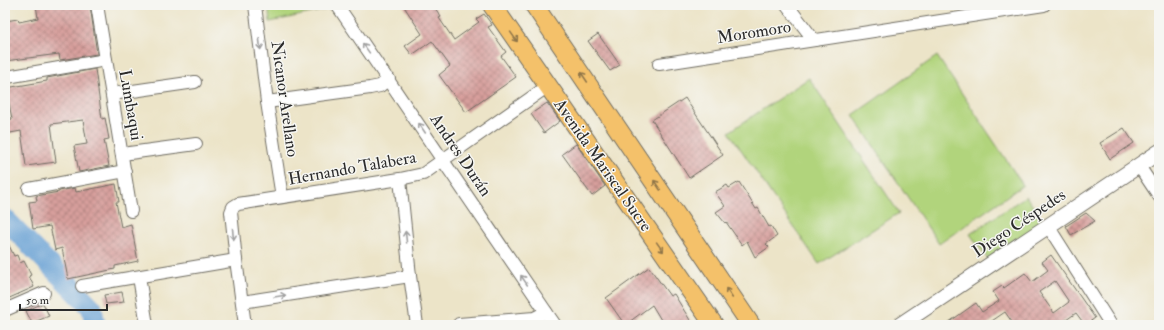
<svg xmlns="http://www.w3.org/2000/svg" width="1164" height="330" viewBox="0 0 1164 330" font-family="'IM FELL Double Pica',serif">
<defs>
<pattern id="building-cross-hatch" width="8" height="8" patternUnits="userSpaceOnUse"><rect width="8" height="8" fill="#d79f9c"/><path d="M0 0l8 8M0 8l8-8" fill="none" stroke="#af827f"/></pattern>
</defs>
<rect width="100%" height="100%" fill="#f6f6f2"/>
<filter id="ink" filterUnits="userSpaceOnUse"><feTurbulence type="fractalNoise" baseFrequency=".025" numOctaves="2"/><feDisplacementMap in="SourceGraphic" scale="8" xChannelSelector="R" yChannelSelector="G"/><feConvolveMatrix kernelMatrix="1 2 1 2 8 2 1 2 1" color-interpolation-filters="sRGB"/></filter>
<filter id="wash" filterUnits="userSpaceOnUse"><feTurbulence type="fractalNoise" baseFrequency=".012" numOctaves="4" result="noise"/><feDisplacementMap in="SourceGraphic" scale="16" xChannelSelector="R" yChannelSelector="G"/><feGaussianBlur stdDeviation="0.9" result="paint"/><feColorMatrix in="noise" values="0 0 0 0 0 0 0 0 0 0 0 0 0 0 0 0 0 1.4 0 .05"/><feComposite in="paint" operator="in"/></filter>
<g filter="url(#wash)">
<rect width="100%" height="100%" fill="#ece4c8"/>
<!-- park -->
<g fill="#b1d47c" stroke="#6e8054">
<path d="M268 5H321L325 10 270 22Z"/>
<path d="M937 56 1023 185 939 244 853 115Z"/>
<path d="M809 78 899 213 819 264 729 132Z"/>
<path d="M1026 196 1045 224 990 262 970 234Z"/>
</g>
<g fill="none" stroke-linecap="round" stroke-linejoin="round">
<!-- river -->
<path stroke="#639ed3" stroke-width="21" d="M5 219 92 308 95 325"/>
</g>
<g id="blocks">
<!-- building -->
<g fill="url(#building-cross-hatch)" fill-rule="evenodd">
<path d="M36 5H90L97 54 60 60 59 54 5 61V21L18 19 19 22 38 18Z"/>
<path d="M403 5H433L441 17 439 18 454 40 479 22 476 19 484 14 492 25 488 27 506 52 501 56 516 77 466 112 439 75 450 66 432 41 412 55 405 46 422 34Z"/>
<path d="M598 34 620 65 610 71 588 41Z"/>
<path d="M95 69 102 119 105 118 109 139 104 140 109 166 79 172 74 146 87 144 83 120 51 124 56 162 26 166 21 131 5 134V121L12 119 6 88 47 81V78Z"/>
<path d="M685 98 723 155 689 178 652 120Z"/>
<path d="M547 103 560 121 544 133 531 114Z"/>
<path d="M1124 128 1134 143 1110 159 1100 143Z"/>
<path d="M576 144 605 186 592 196 562 154Z"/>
<path d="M739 182 756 209 758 208 769 227 771 226 777 236 766 244 769 247 755 257 747 241 742 245 726 222 725 223 716 212 725 206 715 192 727 185 729 188Z"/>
<path d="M116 184 119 202H116L121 227 131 224 138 261 115 266V269L68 279 62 248 55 250 50 226 33 229 29 202 37 201 36 196 59 192V191L75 188 76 192Z"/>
<path d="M1086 213 1095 221 1071 235 1066 226Z"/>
<path d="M5 237 14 256 17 255 20 263 24 261 31 275 29 276 34 287 5 300Z"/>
<path d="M1051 255 1095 318 1085 325 1076 313 1059 325H1014L1005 312 986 325H945L976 303 982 312 999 301 993 292 1002 286 1004 288 1025 273 1032 282 1048 270 1042 262ZM1055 281 1069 302 1054 313 1039 292Z"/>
<path d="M649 267 670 296 674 294 693 325H664L652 305 625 325 606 298Z"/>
<path d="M122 292 124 302 106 304 104 295Z"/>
<path d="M43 303 49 316 32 323 26 311Z"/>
</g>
</g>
</g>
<g filter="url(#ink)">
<use href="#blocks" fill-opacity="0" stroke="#6f6c62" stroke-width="1"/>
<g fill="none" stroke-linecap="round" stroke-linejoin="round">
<defs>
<g id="minor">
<path d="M97 5 131 211"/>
<path d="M255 5 267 102 282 197"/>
<path d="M337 5 555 325"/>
<path d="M787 5 814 40"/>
<path d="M659 64 1044 5"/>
<path d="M7 77 106 60"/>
<path d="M112 94 195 82"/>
<path d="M267 102 370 88 380 86 389 79"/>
<path d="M122 154 196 144"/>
<path d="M1139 166 1159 196"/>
<path d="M400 179 410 276 417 325"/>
<path d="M29 189 125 171"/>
<path d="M1048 226 1111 325"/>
<path d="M139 277 147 325"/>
<path d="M82 286 236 260"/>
<path d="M242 302 410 276"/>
<path d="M5 310 44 293"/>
<path d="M459 324 534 318 546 312"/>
<path d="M245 325 236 260 231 212 233 207 238 204 400 179 423 174 548 86"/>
</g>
<path id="tertiary" d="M900 325 1159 152"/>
<g id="primary">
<path d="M492 5 714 325"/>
<path d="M534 5 751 325"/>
</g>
</defs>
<!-- minor casing -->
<use href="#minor" stroke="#6f6c62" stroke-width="14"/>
<!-- tertiary casing -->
<use href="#tertiary" stroke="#6f6c62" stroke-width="17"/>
<!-- primary casing -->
<use href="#primary" stroke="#6f6c62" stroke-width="20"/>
<!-- minor -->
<use href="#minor" stroke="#fff" stroke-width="12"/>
<!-- tertiary -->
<use href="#tertiary" stroke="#fff" stroke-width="15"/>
<!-- primary -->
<use href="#primary" stroke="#f4c16a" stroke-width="18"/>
</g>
<!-- one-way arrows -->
<defs><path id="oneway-shaft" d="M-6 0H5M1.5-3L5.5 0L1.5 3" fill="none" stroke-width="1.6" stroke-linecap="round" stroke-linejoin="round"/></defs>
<g stroke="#90764a">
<use href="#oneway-shaft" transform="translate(514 37) rotate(55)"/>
<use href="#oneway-shaft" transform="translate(584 77) rotate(-124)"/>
<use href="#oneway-shaft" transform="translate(657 185) rotate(-124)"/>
<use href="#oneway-shaft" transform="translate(660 247) rotate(55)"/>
<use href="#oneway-shaft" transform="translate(729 293) rotate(-124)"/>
</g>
<g stroke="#a0a0a0">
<use href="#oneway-shaft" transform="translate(260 44) rotate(83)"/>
<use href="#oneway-shaft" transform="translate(366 48) rotate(-125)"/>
<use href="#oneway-shaft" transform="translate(422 128) rotate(-124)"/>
<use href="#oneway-shaft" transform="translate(233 234) rotate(85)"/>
<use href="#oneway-shaft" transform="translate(406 237) rotate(-96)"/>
<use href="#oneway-shaft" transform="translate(524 280) rotate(-124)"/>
<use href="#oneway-shaft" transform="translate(280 296) rotate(-9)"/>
</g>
</g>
<g text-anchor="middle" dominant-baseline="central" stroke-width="3" stroke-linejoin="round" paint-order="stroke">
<!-- street labels -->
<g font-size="17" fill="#2b2b2b" stroke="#f6f6f2">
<text transform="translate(754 32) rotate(-9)">Moromoro</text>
<text transform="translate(285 99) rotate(82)">Nicanor Arellano</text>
<text transform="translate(131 105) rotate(80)">Lumbaqui</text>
<text transform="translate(461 155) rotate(56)">Andres Durán</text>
<text transform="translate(603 165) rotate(55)">Avenida Mariscal Sucre</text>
<text transform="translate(352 168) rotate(-10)">Hernando Talabera</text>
<text transform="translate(1019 223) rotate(-34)">Diego Céspedes</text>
</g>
</g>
<!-- margin -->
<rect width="1164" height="330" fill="none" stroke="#f6f6f2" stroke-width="20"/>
<!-- scale -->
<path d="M20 304v6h87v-6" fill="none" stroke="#2b2b2b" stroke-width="2"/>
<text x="26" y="304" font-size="12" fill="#2b2b2b" stroke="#f6f6f2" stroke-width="3" paint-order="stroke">50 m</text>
</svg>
